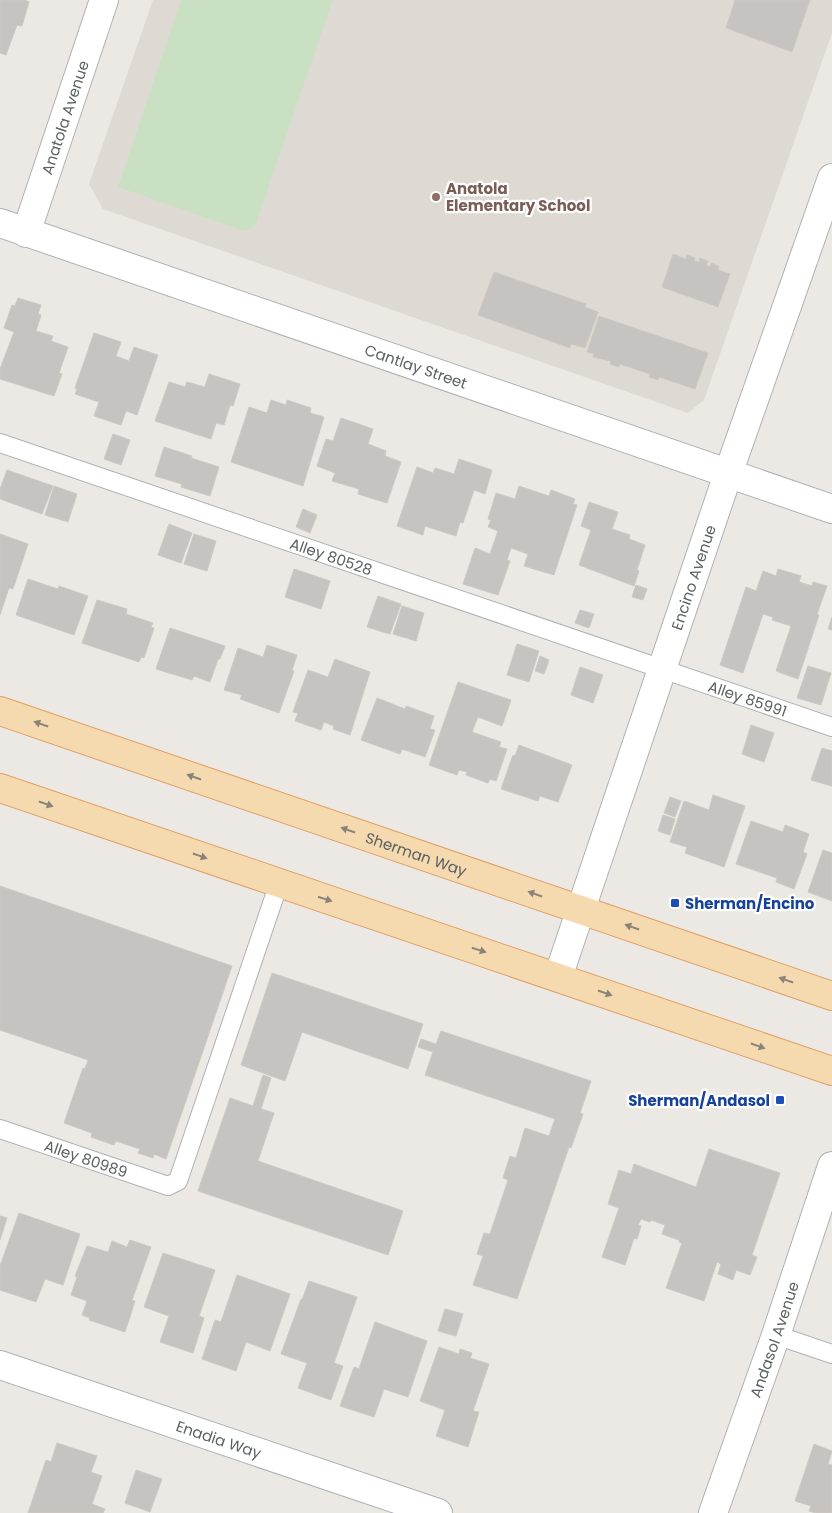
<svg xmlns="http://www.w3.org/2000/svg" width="832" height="1513" viewBox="0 0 832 1513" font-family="Poppins,sans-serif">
<rect width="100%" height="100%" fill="#ece8e3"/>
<!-- education -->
<path fill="#dfd9d4" d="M153 0H832V33L704 400 688 413 103 209 89 184Z"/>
<!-- green -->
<path fill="#c9e1c2" d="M181 0H333L255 226 244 231 118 187Z"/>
<!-- building -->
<g fill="#c7c3c0" stroke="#d0c8c2">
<path d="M0 0H25L29 2 22 26 17 25 6 55 0 53Z"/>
<path d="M735 0H810L792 52 726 28Z"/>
<path d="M673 254 686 259 687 255 695 258 694 261 699 262 700 258 708 261 706 265 710 267 711 263 719 266 718 270 730 274 718 307 662 287Z"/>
<path d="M494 272 586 304 585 307 598 312 585 348 571 344 570 348 478 315Z"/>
<path d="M18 298 41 305 38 314 41 315 36 331 53 336 51 341 68 347 59 373 62 374 54 396 0 379V369L14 332 4 328 12 305 15 306Z"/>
<path d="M599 316 708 353 695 389 659 377 658 380 649 377 650 374 620 364 619 367 610 364 611 361 593 357 594 354 587 352Z"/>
<path d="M94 333 121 342 116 356 129 361 134 347 158 355 137 415 126 411 121 425 94 416 99 402 75 394 77 389 75 388Z"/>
<path d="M209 374 240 384 233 406 230 405 224 425 216 423 211 439 155 421 169 382 185 387 187 382 205 387Z"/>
<path d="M271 400 286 405 287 400 311 408 310 413 324 417 303 486 231 462 249 407 267 413Z"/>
<path d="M341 418 373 429 368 444 386 451 385 456 401 462 387 503 358 494 359 489 332 481 335 473 317 466 326 439 333 441Z"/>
<path d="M113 434 130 440 121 465 104 459Z"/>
<path d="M164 447 192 456 191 458 219 467 210 496 181 487 182 484 155 476Z"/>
<path d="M459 459 492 470 485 494 474 490 463 523 460 522 456 536 425 526 423 535 397 526 417 467 433 473 435 468 454 474Z"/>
<path d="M7 470 53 486 42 514 0 499V489Z"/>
<path d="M54 486 77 494 68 522 45 515Z"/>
<path d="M519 486 549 496 551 490 575 499 573 504 577 505 554 575 524 566 528 554 511 548 507 560 510 561 498 595 463 584 475 548 490 554 498 531 488 527 491 520 488 519 496 493 515 499Z"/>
<path d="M589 502 618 512 612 529 630 535 629 539 645 545 637 570 639 571 634 586 579 565 591 530 581 526Z"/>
<path d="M303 509 317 515 310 533 296 527Z"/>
<path d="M169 524 192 533 181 563 158 555Z"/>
<path d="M0 534 28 544 13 589 9 588 0 615Z"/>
<path d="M194 534 216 541 207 571 184 564Z"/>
<path d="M294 569 330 581 321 609 285 597Z"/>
<path d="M778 569 801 576 799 582 812 586 813 582 827 586 817 614 819 615 798 679 776 671 791 626 772 620 773 617 763 614 743 673 720 665 746 587 756 591 763 571 776 576Z"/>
<path d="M28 579 58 589 59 586 88 596 74 635 16 615Z"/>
<path d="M636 585 647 589 643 600 632 597Z"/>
<path d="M378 596 401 604 390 634 367 627Z"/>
<path d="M97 600 127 609 126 614 153 623 151 627 154 628 144 658 141 657 139 662 82 643Z"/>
<path d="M402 606 424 613 416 641 393 634Z"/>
<path d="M580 610 594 614 589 628 575 623Z"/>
<path d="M832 617V630L828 629Z"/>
<path d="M170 628 225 646 220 659H218L210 682 194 676 192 680 156 669Z"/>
<path d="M517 644 539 651 529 682 507 675Z"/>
<path d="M267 645 297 655 292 670 294 671 279 713 240 699 242 695 224 690 238 648 263 657Z"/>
<path d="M540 656 549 660 544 674 535 671Z"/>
<path d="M335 659 370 672 350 735 333 729 334 726 324 722 321 730 295 721 298 713 293 712 308 670 328 677Z"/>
<path d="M808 666 831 673 821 705 797 698Z"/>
<path d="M580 667 603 675 593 703 571 695Z"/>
<path d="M458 682 511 700 502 726 478 717 472 732 501 742 499 747 507 749 496 781 490 779 488 783 466 775 467 772 459 770 457 775 429 765Z"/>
<path d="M377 698 405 709 406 706 434 716 430 729 435 730 425 757 402 749 400 754 361 740Z"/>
<path d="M751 725 774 733 764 762 742 754Z"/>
<path d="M519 745 572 765 558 802 540 796 538 801 501 789 513 755 515 756Z"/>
<path d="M822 748 832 751V786L811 780Z"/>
<path d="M713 795 745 806 724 867 685 853 687 847 670 842 684 801 709 810Z"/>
<path d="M670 797 681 801 675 817 664 813Z"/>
<path d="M663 815 675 819 670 835 658 831Z"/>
<path d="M751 821 783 832 785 825 809 834 803 852 807 854 794 889 776 882 777 878 736 864Z"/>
<path d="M823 850 832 853V901L808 892Z"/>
<path d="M0 886 232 966 166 1159 154 1154 153 1158 138 1153 140 1149 116 1141 114 1145 91 1137 92 1133 64 1123 83 1068 85 1069 88 1060 0 1030Z"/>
<path d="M272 973 423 1024 408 1069 302 1032 285 1081 241 1065Z"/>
<path d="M441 1031 591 1081 580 1113 583 1114 571 1148 569 1147 517 1299 473 1285 483 1256 477 1254 484 1233 490 1234 508 1180 503 1178 510 1156 516 1158 525 1128 549 1136 555 1119 425 1075 433 1052 418 1047 421 1039 436 1044Z"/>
<path d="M263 1075 271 1078 261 1109 274 1113 258 1161 403 1211 388 1255 198 1191 230 1098 253 1106Z"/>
<path d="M709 1149 780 1173 752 1255 757 1257 750 1275 736 1270 733 1280 718 1274 721 1264 717 1262 704 1301 666 1288 682 1243 679 1242V1240L662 1234 665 1225 651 1220 650 1222 641 1219 638 1225 641 1226 637 1239 634 1238 625 1265 602 1257 619 1208 608 1204 619 1170 631 1174 634 1164 696 1187Z"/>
<path d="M19 1213 80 1234 63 1285 45 1279 36 1302 0 1290V1266Z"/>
<path d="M0 1216 7 1218 0 1240Z"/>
<path d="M130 1240 151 1247 132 1300 135 1301 125 1332 89 1320 90 1318 82 1315 87 1301 71 1295 77 1277 75 1276 87 1246 108 1252 112 1241 127 1247Z"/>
<path d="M163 1253 215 1270 199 1316 204 1318 193 1353 160 1342 169 1316 144 1307Z"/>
<path d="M237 1275 290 1294 270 1351 246 1342 236 1371 202 1359 215 1320 221 1322Z"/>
<path d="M309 1281 357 1297 334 1363 343 1366 331 1400 298 1388 307 1363 281 1354 301 1299 302 1300Z"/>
<path d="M445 1309 463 1314 456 1336 438 1331Z"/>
<path d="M375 1322 427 1341 408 1397 384 1389 374 1417 340 1406 354 1367 359 1369Z"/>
<path d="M439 1347 459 1354 460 1349 472 1353 470 1358 489 1364 473 1411 479 1412 468 1447 436 1436 445 1410 420 1401Z"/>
<path d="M57 1443 97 1456 91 1472 102 1476 92 1504 105 1509 103 1513H28L46 1460 51 1462Z"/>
<path d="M814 1444 832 1451 828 1464 832 1465V1513H816L809 1511 811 1506 795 1501Z"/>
<path d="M136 1470 162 1479 150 1512 125 1503Z"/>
</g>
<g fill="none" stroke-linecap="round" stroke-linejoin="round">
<defs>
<g id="service">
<path id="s1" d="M0 443 832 727"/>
<path id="s2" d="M0 1129 168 1186 178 1181 279 883"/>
<path d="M776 1335 832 1354"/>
</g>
<g id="minor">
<path id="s3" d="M0 223 832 509"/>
<path id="s4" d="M26 233 104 0"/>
<path id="s5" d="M558 977 728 474 832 178"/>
<path id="s6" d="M0 1365 438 1513"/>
<path id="s7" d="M713 1513 776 1335 832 1166"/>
</g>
<g id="primary">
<path id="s8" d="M0 711 832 996"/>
<path d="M0 788 832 1071"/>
</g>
</defs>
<!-- service casing -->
<use href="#service" stroke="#aeb2b4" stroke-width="20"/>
<!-- minor casing -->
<use href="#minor" stroke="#aeb2b4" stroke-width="30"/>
<!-- primary casing -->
<use href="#primary" stroke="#e0a167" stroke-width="30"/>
<!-- service -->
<use href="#service" stroke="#fff" stroke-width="18"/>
<!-- minor -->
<use href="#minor" stroke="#fff" stroke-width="28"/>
<!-- primary -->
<use href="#primary" stroke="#f5d9af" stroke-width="28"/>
</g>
<!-- one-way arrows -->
<defs><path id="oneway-solid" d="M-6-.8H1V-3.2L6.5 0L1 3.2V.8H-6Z" transform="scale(1.25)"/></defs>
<g fill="#898479">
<use href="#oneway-solid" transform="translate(41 724) rotate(-161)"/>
<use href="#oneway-solid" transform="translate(194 777) rotate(-161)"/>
<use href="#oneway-solid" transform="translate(46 804) rotate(19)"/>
<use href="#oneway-solid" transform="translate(348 830) rotate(-161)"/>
<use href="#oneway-solid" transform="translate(200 856) rotate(19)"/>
<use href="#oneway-solid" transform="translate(535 894) rotate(-161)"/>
<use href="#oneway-solid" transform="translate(325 899) rotate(18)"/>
<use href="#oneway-solid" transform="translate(632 927) rotate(-161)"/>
<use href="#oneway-solid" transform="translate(479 950) rotate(18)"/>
<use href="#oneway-solid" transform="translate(786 980) rotate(-161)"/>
<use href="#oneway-solid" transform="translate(605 993) rotate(19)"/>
<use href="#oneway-solid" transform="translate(758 1046) rotate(19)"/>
</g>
<!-- markers -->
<circle fill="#8d6e63" stroke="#fff" stroke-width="2" cx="436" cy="197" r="5"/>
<g fill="#1a4fb4" stroke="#fff" stroke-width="2">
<rect x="670" y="898" width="10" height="10" rx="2.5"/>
<rect x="775" y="1095" width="10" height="10" rx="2.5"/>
</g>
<g text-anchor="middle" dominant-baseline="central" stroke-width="4.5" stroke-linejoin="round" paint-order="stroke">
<!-- street labels -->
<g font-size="15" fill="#5b6062" stroke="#fff">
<text stroke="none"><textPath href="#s4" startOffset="122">Anatola Avenue</textPath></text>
<text stroke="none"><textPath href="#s3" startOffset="440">Cantlay Street</textPath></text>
<text stroke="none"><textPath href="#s1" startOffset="350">Alley 80528</textPath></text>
<text stroke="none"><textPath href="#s5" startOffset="422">Encino Avenue</textPath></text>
<text stroke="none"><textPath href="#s1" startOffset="790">Alley 85991</textPath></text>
<text stroke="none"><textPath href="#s8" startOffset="440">Sherman Way</textPath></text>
<text stroke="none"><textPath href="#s2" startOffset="91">Alley 80989</textPath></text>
<text stroke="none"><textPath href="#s7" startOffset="184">Andasol Avenue</textPath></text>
<text stroke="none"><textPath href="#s6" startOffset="231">Enadia Way</textPath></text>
</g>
<!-- education labels -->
<g font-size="15" font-weight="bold" fill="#785e54" stroke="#fff" text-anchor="start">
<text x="446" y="188">Anatola<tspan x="446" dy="17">Elementary School</tspan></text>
</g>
<!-- transit labels -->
<g font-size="15" font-weight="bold" fill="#164399" stroke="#fff" text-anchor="start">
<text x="685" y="903">Sherman/Encino</text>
<text x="770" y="1100" text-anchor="end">Sherman/Andasol</text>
</g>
</g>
</svg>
